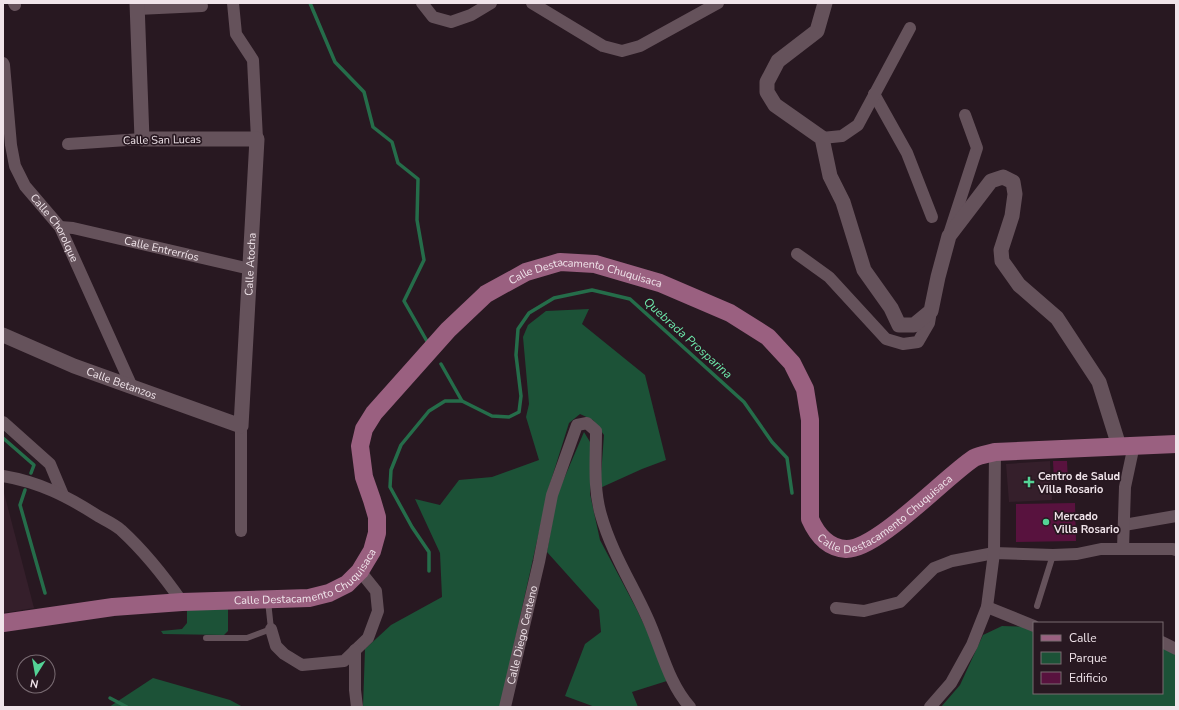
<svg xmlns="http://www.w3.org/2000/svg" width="1179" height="710" viewBox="0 0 1179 710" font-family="'Nunito Sans',sans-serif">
<rect width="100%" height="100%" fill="#281821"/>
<!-- built -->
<g fill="#351f2b">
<path d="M1050 461 1052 500 1009 502 1006 464Z"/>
<path d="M3 489 34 608 3 613Z"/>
</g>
<!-- green -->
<g fill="#1c5237">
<path d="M589 309 582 324 645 375 666 460 642 469 600 488 604 435 593 420 580 414 569 423 549 487 500 707H363L365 649 391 625 442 597 440 553 415 499 440 505 459 480 492 477 539 460 526 417 529 404 523 337 528 325 546 311Z"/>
<path d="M584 432 593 447 590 494 600 540 637 610 670 680 632 692 638 707H595L565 696 585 644 601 632 599 610 547 552 557 495Z"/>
<path d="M228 606V631L224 635 163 634 161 631 182 629 187 623V607Z"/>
<path d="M1002 626 1034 627V693H1162V646L1176 654V707H941L960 685 983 635Z"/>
<path d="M153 678 230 700 243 707H109Z"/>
</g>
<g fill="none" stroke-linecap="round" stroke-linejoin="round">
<!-- stream -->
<g stroke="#256d4a" stroke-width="3.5">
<path d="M310 3 335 62 364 92 373 127 392 142 398 163 418 179 417 220 424 260 404 301 428 343"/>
<path d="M441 364 462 401 492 416 509 417 519 412 521 396 516 355 518 329 529 313 554 298 592 290 630 299 744 402 772 442 787 458 792 493"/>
<path d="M3 438 34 465 31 473"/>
<path d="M25 490 20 505 45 593"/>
<path d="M429 571V552L412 527 390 487 391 470 401 445 429 411 445 401H462"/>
<path d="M110 698 127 707"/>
</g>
</g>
<!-- building -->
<g fill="#58123e">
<path d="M1053 461H1067L1068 481H1054Z"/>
<path d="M1075 503 1076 541 1016 542V504Z"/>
</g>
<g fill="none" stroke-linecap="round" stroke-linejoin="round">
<!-- service -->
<g stroke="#65525b" stroke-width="6">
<path d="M1037 606 1053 555"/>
<path d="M206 638H247L271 629 268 601"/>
</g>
<!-- minor -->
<g stroke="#65525b" stroke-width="12">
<path d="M14 3 15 5"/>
<path d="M233 3 236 34 253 60 257 139"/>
<path d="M422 3 433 17 451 22 471 15 491 3"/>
<path d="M532 3 603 46 622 51 640 46 718 3"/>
<path d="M137 9 202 6"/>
<path id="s1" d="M3 63 4 65 11 145 15 166 25 186 60 227 132 387"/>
<path d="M874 94 907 153 932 217"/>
<path d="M822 138 842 136 858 125 910 28"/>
<path d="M68 144 142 139"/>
<path id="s2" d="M60 227 73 228 250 269"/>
<path d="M950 231 977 148 965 115"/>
<path d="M797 254 829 277 886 339 903 344 918 342 929 323 931 311"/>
<path d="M3 422 50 464 63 495"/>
<path d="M3 476C39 482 67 496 98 516 105 520 114 524 121 530 145 552 164 576 182 602"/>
<path d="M1124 525 1176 516"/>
<path d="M241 531V426"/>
<path d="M1123 549 1125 487 1134 445"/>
<path d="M987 607 1034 626"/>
<path d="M836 608 864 611 900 602 934 568 952 561 994 553 1053 555 1077 554 1101 549H1173L1176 550"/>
<path d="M271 629 276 646 284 654 302 665 344 661 368 638 378 611 376 591 360 571"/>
<path d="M1162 642 1176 649"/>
<path d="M355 650V690L357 707"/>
<path id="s3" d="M505 707 539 562 552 495 577 425 587 423 596 431C596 459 593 488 601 515 611 551 632 584 647 617 661 647 668 683 690 707"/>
<path d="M930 707 951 683 972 645 987 607 994 553 995 452"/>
</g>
<!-- tertiary -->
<g stroke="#65525b" stroke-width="15">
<path d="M825 3 817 31 778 61 767 82V92L775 105 822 138 830 176 843 202 864 270 891 308 899 325H914L931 311 938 277 949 236 991 181 1003 177 1013 182 1015 194 1012 216 1001 250 1002 261 1019 285 1057 318 1099 382 1119 446"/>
<path id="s4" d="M3 335 74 366 241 426 257 139H142L137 3"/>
</g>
<!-- primary -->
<path stroke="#9a6080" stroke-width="18" id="s5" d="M3 623 113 607 182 602 309 598 329 593 347 584 360 571 372 551 377 533V517L372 500 364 477 360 446 364 429 374 413 448 330 486 294 526 272 560 262 595 264 660 283 730 313 768 337 792 363 805 389 810 420V519C817 535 828 548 846 549 877 550 945 477 974 458 980 455 988 454 995 452L1176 444"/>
</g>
<!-- markers -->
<g fill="#54d396" stroke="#281821" stroke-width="1.5">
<path d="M1027 476h4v4h4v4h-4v4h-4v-4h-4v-4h4z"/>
<circle cx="1046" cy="522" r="4"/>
</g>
<g text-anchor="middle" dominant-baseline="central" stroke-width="3.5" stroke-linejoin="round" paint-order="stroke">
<!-- street labels -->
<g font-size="11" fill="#f0e4ea" stroke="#281821">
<text transform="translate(162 140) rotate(-1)">Calle San Lucas</text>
<text stroke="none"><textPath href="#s1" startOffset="178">Calle Chorolque</textPath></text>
<text stroke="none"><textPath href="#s2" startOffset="104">Calle Entrerríos</textPath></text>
<text stroke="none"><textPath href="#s4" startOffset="417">Calle Atocha</textPath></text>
<text stroke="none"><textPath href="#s5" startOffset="804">Calle Destacamento Chuquisaca</textPath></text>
<text stroke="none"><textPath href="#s4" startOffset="128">Calle Betanzos</textPath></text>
<text stroke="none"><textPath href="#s5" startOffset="1296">Calle Destacamento Chuquisaca</textPath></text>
<text stroke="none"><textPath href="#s5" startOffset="312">Calle Destacamento Chuquisaca</textPath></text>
<text stroke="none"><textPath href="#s3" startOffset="74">Calle Diego Centeno</textPath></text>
</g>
<!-- poi labels -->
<g font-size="11" font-weight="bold" fill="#f0e4ea" stroke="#281821" text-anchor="start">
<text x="1038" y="476">Centro de Salud<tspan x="1038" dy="13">Villa Rosario</tspan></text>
<text x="1054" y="516">Mercado<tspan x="1054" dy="13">Villa Rosario</tspan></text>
</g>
<!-- water labels -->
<g font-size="12" font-style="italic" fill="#6de9ab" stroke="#281821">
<text transform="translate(688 338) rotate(42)">Quebrada Prosparina</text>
</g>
</g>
<!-- border -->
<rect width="1179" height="710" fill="none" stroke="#f0e4ea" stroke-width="8"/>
<!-- legend -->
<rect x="1033" y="622" width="130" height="72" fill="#281821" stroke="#786a71"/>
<rect x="1041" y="635" width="20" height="6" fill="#9a6080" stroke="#786a71"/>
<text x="1069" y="642" font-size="12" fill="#f0e4ea">Calle</text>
<rect x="1041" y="652" width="20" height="12" fill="#1c5237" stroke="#786a71"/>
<text x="1069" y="662" font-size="12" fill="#f0e4ea">Parque</text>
<rect x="1041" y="672" width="20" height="12" fill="#58123e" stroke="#786a71"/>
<text x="1069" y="682" font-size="12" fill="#f0e4ea">Edificio</text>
<!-- north arrow -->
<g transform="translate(36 674) rotate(191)"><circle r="19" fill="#281821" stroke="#786a71"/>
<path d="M0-3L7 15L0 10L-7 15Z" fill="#54d396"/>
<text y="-6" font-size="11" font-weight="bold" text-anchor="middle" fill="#f0e4ea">N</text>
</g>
</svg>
